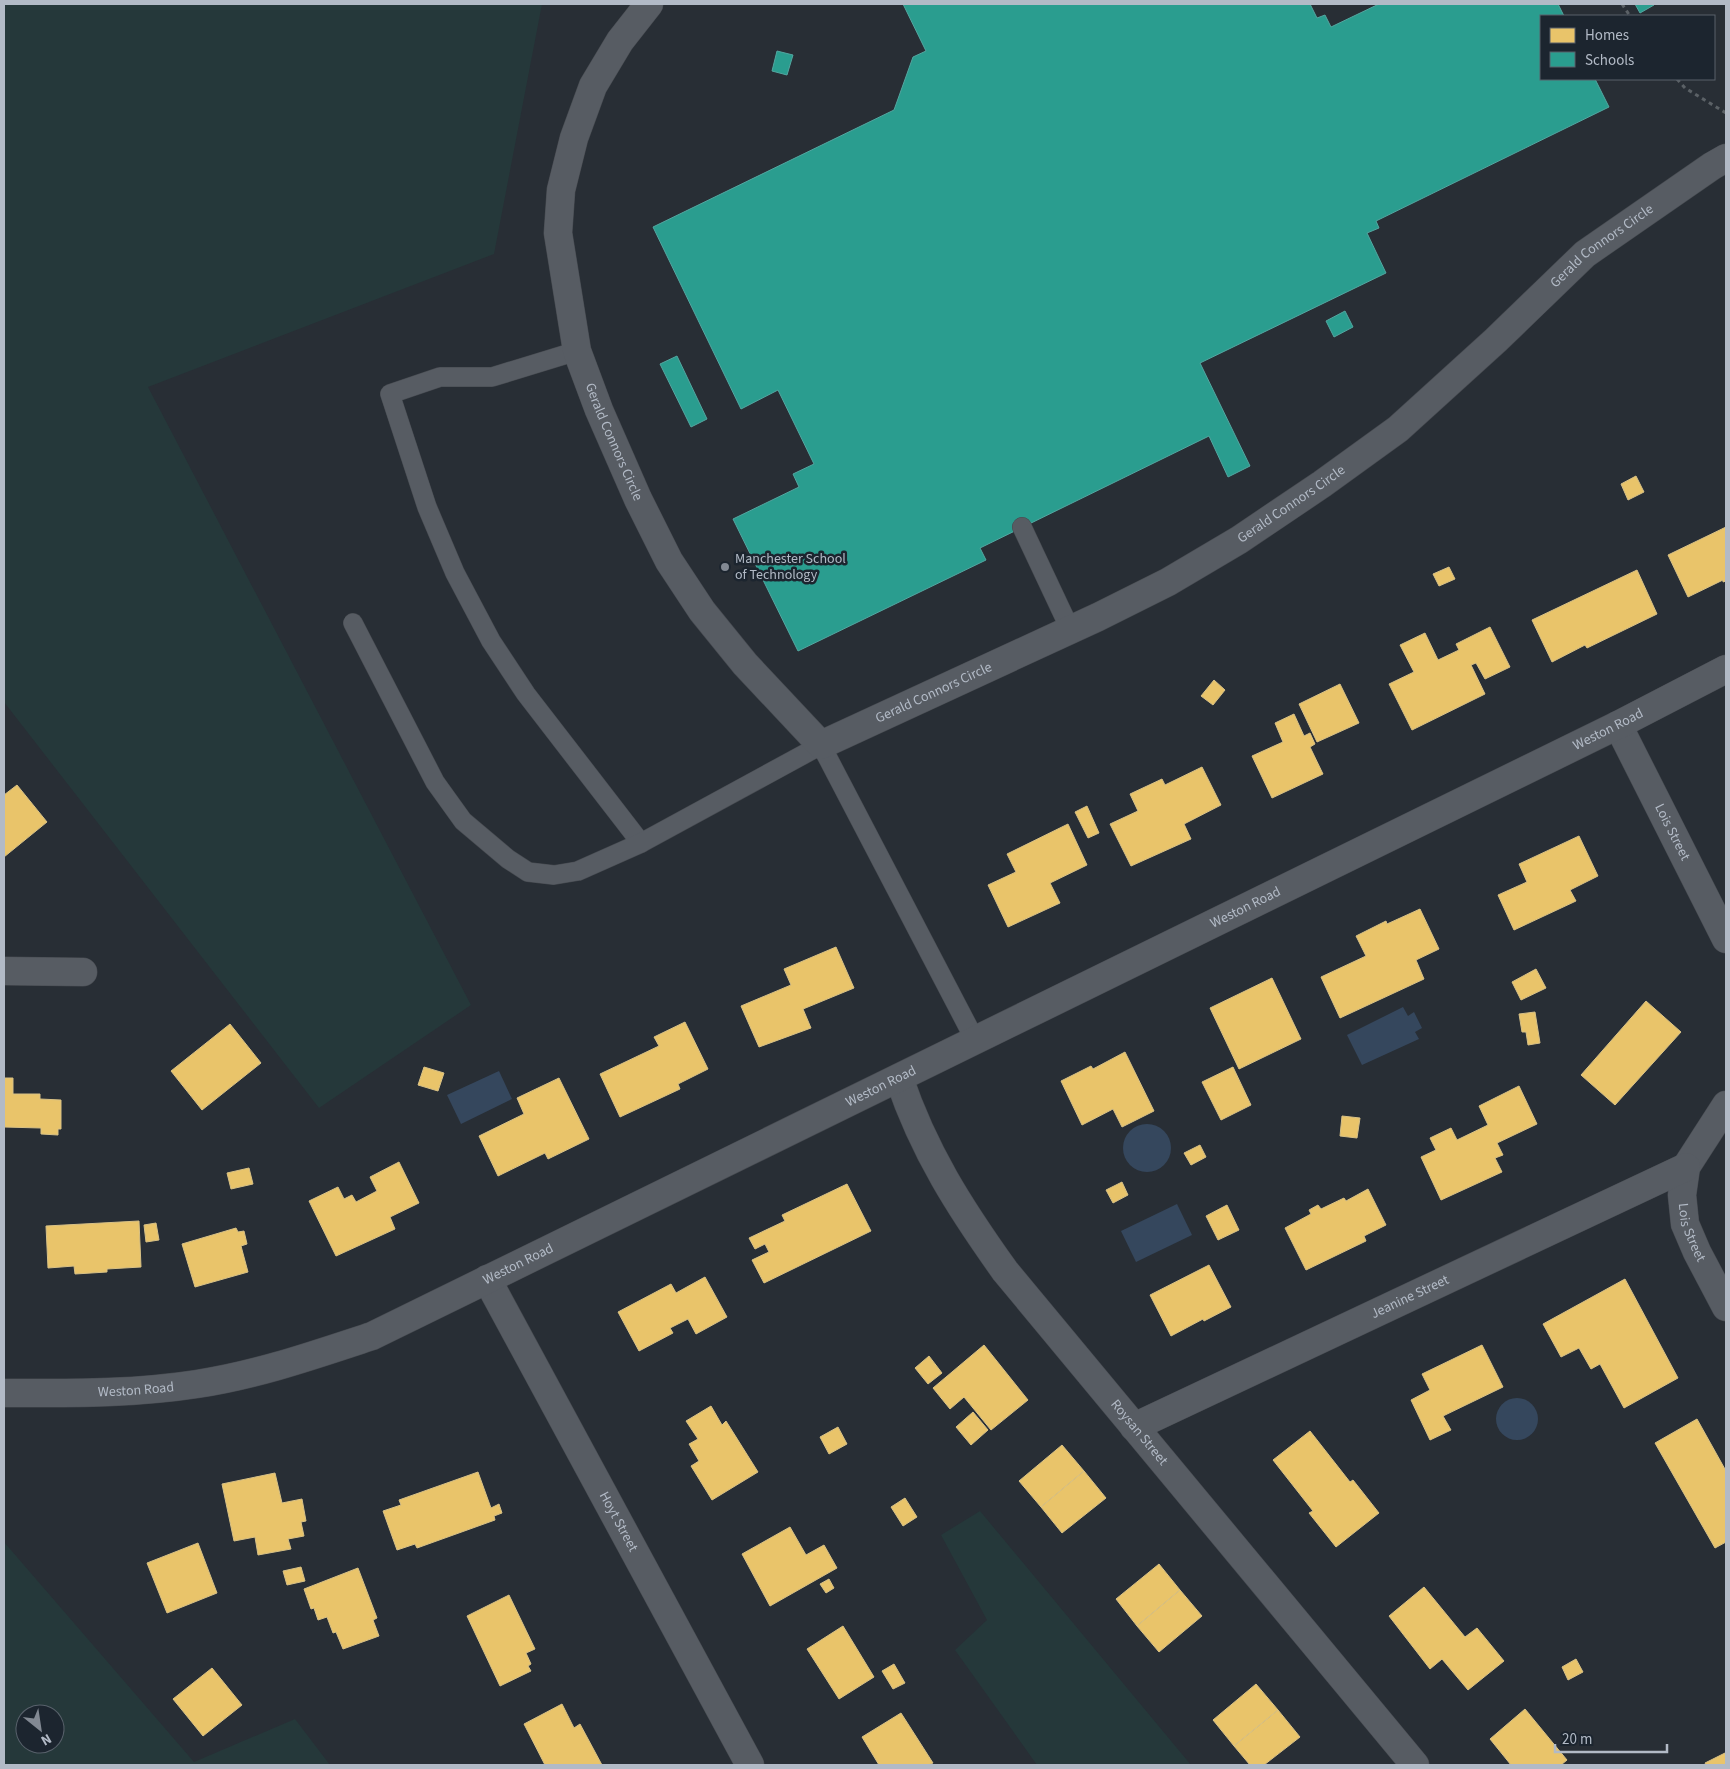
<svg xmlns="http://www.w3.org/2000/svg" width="1730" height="1769" viewBox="0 0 1730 1769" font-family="'Source Sans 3',sans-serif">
<rect width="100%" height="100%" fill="#282e35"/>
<!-- green -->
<g fill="#25383a" fill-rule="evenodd">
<path d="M4 4H542L494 254 148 387 471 1005 319 1108 4 702Z"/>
<path d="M980 1511 1191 1765H1037L955 1650 987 1620 941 1535Z"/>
<path d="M4 1542 194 1762 295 1719 330 1765H4ZM25 1714H55V1744H25Z"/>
</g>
<!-- water -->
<g fill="#35475d">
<path d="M1403 1007 1408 1016 1414 1012 1422 1028 1415 1032 1419 1039 1362 1065 1347 1035Z"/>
<path d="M499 1071 512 1099 461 1124 447 1095Z"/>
<circle cx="1147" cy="1148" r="24"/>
<path d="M1177 1204 1192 1235 1136 1262 1121 1231Z"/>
<circle cx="1517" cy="1419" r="21"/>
</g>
<!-- homes -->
<g fill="#e9c46a" stroke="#d8c186">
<path d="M1636 476 1644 492 1628 500 1621 484Z"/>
<path d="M1726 527V581L1723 582V580L1688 597 1668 555Z"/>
<path d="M1449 567 1455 579 1439 586 1433 574Z"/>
<path d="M1637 570 1657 614 1587 648 1585 645 1552 662 1532 620Z"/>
<path d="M1490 627 1510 667 1485 679 1476 663 1471 665 1485 694 1412 730 1389 684 1414 672 1400 645 1425 633 1438 660 1459 650 1456 644Z"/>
<path d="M1214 680 1225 690 1213 705 1201 696Z"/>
<path d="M1340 684 1359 723 1317 742 1299 704Z"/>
<path d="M1294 714 1304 736 1310 733 1315 744 1310 747 1323 774 1272 798 1252 756 1283 742 1275 723Z"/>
<path d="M1202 767 1221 805 1184 824 1191 839 1131 866 1110 824 1138 811 1130 794 1162 779 1165 785Z"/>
<path d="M17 785 47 822 4 857V795Z"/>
<path d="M1087 806 1099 833 1088 838 1075 812Z"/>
<path d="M1068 824 1087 865 1050 883 1060 903 1008 927 988 885 1016 872 1007 854Z"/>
<path d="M1579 836 1598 876 1570 890 1576 901 1514 930 1498 895 1527 882 1519 864Z"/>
<path d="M1420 909 1439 949 1416 960 1424 979 1340 1018 1321 977 1366 956 1356 936 1386 921 1387 924Z"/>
<path d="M836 947 854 988 803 1009 811 1028 759 1047 741 1006 791 985 784 969Z"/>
<path d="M1536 969 1546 988 1521 1000 1512 982Z"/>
<path d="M1272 978 1301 1039 1239 1069 1210 1008Z"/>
<path d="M1646 1001 1681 1032 1615 1105 1581 1075Z"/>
<path d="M1535 1012 1540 1043 1528 1045 1526 1032H1522L1519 1014Z"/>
<path d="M685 1022 708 1069 678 1084 680 1089 620 1117 600 1074 659 1046 654 1037Z"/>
<path d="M230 1024 261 1063 202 1110 171 1071Z"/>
<path d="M1125 1052 1154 1111 1122 1127 1113 1109 1082 1125 1061 1081 1091 1066 1093 1069Z"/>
<path d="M424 1067 444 1073 438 1091 418 1085Z"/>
<path d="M1233 1067 1251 1105 1221 1120 1202 1082Z"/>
<path d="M4 1078H13V1094H40V1099L61 1100V1129H58V1135L41 1134V1128L4 1127Z"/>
<path d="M559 1078 589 1139 548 1159 545 1153 498 1176 479 1136 524 1114 517 1098Z"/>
<path d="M1519 1086 1537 1124 1497 1143 1503 1155 1495 1158 1502 1172 1441 1200 1421 1157 1436 1150 1430 1138 1451 1128 1457 1140 1488 1125 1479 1106Z"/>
<path d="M1342 1116 1360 1118 1357 1138 1340 1136Z"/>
<path d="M1200 1145 1206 1157 1191 1165 1184 1153Z"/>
<path d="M399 1162 419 1203 390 1217 395 1229 336 1256 309 1201 338 1187 344 1199 352 1195 356 1202 377 1191 370 1177Z"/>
<path d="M249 1168 253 1184 231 1189 227 1173Z"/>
<path d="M1122 1182 1128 1195 1113 1203 1106 1190Z"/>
<path d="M847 1184 871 1231 764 1283 752 1260 769 1252 765 1244 755 1249 749 1238 785 1221 782 1215Z"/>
<path d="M1368 1189 1386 1225 1364 1236 1366 1241 1306 1270 1285 1228 1311 1214 1309 1210 1318 1205 1321 1209 1344 1198 1346 1201Z"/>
<path d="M1227 1205 1239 1230 1218 1240 1206 1216Z"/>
<path d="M139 1221 141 1267 107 1269V1272L75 1274 74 1266 48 1268 46 1226Z"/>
<path d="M156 1223 159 1240 146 1242 144 1225Z"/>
<path d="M236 1228 238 1232 244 1231 247 1244 241 1246 248 1272 195 1287 182 1244Z"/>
<path d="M1209 1265 1231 1307 1204 1321 1203 1319 1171 1336 1150 1295Z"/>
<path d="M705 1277 727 1317 696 1334 688 1319 670 1328 673 1333 639 1351 618 1312 671 1284 676 1293Z"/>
<path d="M1625 1279 1678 1378 1624 1408 1600 1364 1591 1369 1579 1348 1561 1357 1543 1324Z"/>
<path d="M984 1345 1028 1400 991 1430 964 1397 950 1409 933 1388Z"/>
<path d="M1482 1345 1503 1387 1443 1416 1451 1430 1430 1440 1411 1400 1430 1390 1422 1374Z"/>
<path d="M929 1356 942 1373 928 1384 915 1368Z"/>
<path d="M711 1406 722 1425 726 1421 758 1472 712 1500 691 1466 699 1461 689 1444 698 1439 686 1421Z"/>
<path d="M973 1412 988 1430 971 1445 956 1427Z"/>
<path d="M1697 1419 1726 1471V1542L1715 1548 1655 1443Z"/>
<path d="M838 1427 847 1444 829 1454 820 1437Z"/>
<path d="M1310 1431 1350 1482 1353 1480 1379 1513 1336 1547 1309 1513 1313 1511 1273 1460Z"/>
<path d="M1062 1445 1084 1471 1041 1507 1019 1481Z"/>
<path d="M1084 1471 1106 1498 1062 1533 1041 1507Z"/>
<path d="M478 1472 491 1508 499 1504 502 1513 494 1516 495 1520 417 1548 415 1544 397 1550 383 1511 401 1505 399 1500Z"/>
<path d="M275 1473 282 1503 302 1499 306 1521 301 1522 304 1536 288 1539 291 1549 258 1555 255 1537 234 1541 222 1484Z"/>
<path d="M905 1498 917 1517 903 1526 891 1507Z"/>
<path d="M790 1527 806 1555 824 1545 837 1568 770 1606 742 1554Z"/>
<path d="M198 1543 217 1593 167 1613 147 1563Z"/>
<path d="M1159 1564 1180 1590 1137 1626 1116 1599Z"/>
<path d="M301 1567 305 1581 287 1585 283 1571Z"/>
<path d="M358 1568 377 1618 373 1620 379 1636 343 1649 336 1632 333 1633 327 1617 318 1620 314 1608 311 1609 304 1589Z"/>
<path d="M829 1579 834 1588 826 1593 820 1584Z"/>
<path d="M1424 1587 1465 1637 1477 1628 1504 1661 1468 1690 1442 1659 1430 1669 1389 1616Z"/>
<path d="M1180 1590 1202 1616 1159 1652 1137 1626Z"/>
<path d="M509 1595 535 1649 526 1653 531 1664 528 1666 531 1671 500 1686 467 1616Z"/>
<path d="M843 1626 874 1677 839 1699 807 1649Z"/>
<path d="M1576 1659 1583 1672 1568 1680 1562 1667Z"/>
<path d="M894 1664 905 1683 893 1689 882 1671Z"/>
<path d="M212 1668 242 1705 203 1736 173 1699Z"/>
<path d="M1256 1684 1278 1710 1234 1746 1213 1720Z"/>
<path d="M562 1704 574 1728 580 1724 602 1765H545L524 1724Z"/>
<path d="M1525 1709 1567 1760 1561 1765H1511L1490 1739Z"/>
<path d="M1278 1710 1300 1737 1264 1765H1250L1234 1746Z"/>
<path d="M901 1713 933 1763 928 1765H879L862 1737Z"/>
<path d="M1725 1753 1726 1765H1706L1705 1763Z"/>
</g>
<!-- schools -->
<g fill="#2a9d8f" stroke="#53a6a0">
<path d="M903 4H1310L1317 18 1325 15 1331 27 1379 4H1558L1564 16H1541V79H1595L1609 107 1376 221 1379 228 1367 233 1386 273 1200 363 1250 466 1228 477 1209 436 980 548 986 560 798 651 733 519 799 487 793 474 814 464 778 390 741 409 653 227 894 110 913 57 926 51Z"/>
<path d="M1635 4H1654V5L1640 13Z"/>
<path d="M777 51 793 55 787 75 772 71Z"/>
<path d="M1345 311 1353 327 1334 337 1326 321Z"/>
<path d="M677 356 707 419 691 427 660 364Z"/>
</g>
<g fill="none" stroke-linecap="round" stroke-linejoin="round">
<defs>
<g id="service">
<path d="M577 351 492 377H440L390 394 427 507 455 573 491 641 526 694 641 843"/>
<path d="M1022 527 1070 629"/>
<path d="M353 623 435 782 463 821 508 859 528 872 554 875 578 871 641 843 821 745 975 1040"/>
</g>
<g id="minor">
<path id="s1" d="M649 4 620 41 593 86 574 138 561 190 558 233 577 351 599 410 638 499 669 561 702 611 745 664 821 745 1098 617 1168 582 1239 540 1322 484 1398 429 1496 340 1585 254 1712 166 1726 158"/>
<path id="s2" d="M1618 725 1726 939"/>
<path d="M4 971 83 972"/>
<path id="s3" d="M899 1078C924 1152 960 1208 1005 1271L1415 1765"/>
<path id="s4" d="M1726 1105 1686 1167 1682 1195 1685 1224 1697 1252 1726 1307"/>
<path id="s5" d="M487 1279 750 1765"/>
<path id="s6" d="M1134 1427 1686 1167"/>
</g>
<g id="tertiary">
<path id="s7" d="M4 1393C68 1393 133 1394 197 1384 257 1375 314 1355 372 1336L1618 725 1726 669"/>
</g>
</defs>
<!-- service casing -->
<use href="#service" stroke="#464a50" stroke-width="20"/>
<!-- minor casing -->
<use href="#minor" stroke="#464a50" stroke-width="29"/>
<!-- tertiary casing -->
<use href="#tertiary" stroke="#464a50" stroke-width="29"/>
<!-- path -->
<g stroke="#5b6166" stroke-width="3" stroke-dasharray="4 4" stroke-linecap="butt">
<path d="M1622 4 1630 16"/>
<path d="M1677 79 1685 88 1726 113"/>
</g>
<!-- service -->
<use href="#service" stroke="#575c63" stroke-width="19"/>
<!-- minor -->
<use href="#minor" stroke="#575c63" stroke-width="28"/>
<!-- tertiary -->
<use href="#tertiary" stroke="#575c63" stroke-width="28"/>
</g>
<!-- markers -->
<circle fill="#828993" stroke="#1c252f" stroke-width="2" cx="725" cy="567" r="5"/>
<g text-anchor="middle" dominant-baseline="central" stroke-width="5" stroke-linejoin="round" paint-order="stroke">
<!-- street labels -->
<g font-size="14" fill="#b2bac6" stroke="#1c252f">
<text stroke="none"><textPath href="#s1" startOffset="1774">Gerald Connors Circle</textPath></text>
<text stroke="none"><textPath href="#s1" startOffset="469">Gerald Connors Circle</textPath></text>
<text stroke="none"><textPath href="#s1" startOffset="1369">Gerald Connors Circle</textPath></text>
<text stroke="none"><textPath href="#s1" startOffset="964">Gerald Connors Circle</textPath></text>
<text stroke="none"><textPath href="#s7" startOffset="1752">Weston Road</textPath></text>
<text stroke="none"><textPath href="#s2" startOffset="120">Lois Street</textPath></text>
<text stroke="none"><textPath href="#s7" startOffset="1348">Weston Road</textPath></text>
<text stroke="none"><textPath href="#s7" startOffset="942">Weston Road</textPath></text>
<text stroke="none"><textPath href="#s4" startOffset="141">Lois Street</textPath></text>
<text stroke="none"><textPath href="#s7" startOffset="538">Weston Road</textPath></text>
<text stroke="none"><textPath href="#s6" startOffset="305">Jeanine Street</textPath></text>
<text stroke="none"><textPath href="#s7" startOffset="132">Weston Road</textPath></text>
<text stroke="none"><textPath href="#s3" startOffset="431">Roysan Street</textPath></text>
<text stroke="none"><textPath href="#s5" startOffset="276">Hoyt Street</textPath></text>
</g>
<!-- poi labels -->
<g font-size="14" fill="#b2bac6" stroke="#1c252f" text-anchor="start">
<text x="735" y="559">Manchester School<tspan x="735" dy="16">of Technology</tspan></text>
</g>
</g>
<!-- border -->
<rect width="1730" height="1769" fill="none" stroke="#b2bac6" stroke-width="10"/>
<!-- legend -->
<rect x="1540" y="15" width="175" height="65" fill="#1c252f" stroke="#58616b"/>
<rect x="1550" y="28" width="25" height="15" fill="#e9c46a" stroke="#58616b"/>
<text x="1585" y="40" font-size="15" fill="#b2bac6">Homes</text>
<rect x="1550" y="52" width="25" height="15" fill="#2a9d8f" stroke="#58616b"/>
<text x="1585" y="65" font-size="15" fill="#b2bac6">Schools</text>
<!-- north arrow -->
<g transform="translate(40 1729) rotate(150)"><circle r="24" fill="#1c252f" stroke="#58616b"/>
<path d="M0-4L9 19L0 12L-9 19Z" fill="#828993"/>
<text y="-8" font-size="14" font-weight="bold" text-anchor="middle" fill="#b2bac6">N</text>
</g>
<!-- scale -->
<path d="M1555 1744v8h112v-8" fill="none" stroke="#b2bac6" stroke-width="2.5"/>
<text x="1562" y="1744" font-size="15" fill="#b2bac6" stroke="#1c252f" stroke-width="4" paint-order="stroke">20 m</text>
</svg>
